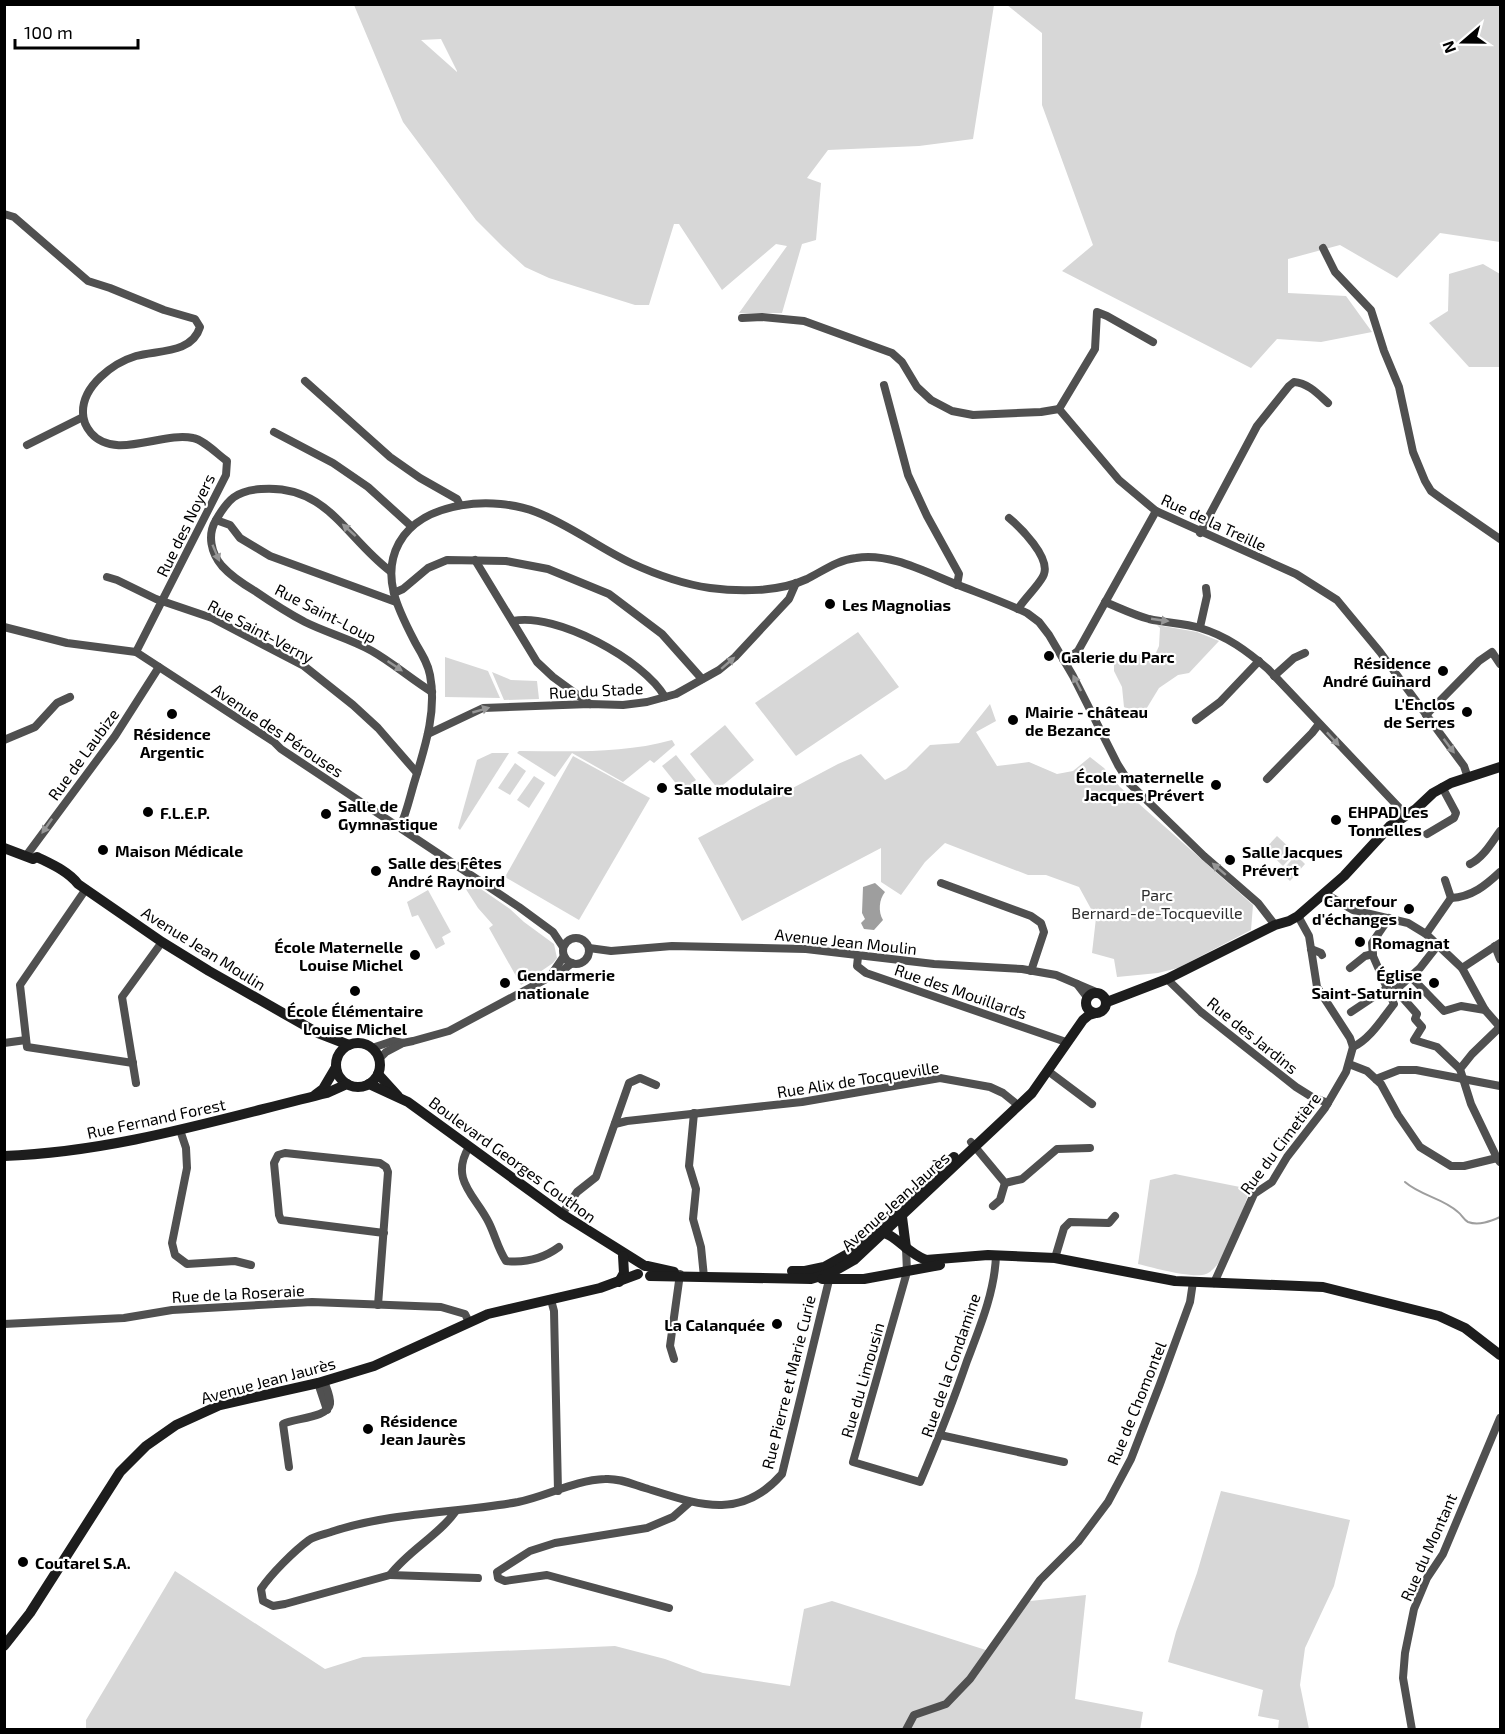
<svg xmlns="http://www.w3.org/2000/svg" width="1505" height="1734" viewBox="0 0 1505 1734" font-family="'Exo 2',sans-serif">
<rect width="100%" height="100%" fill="#fff"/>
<!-- green -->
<g fill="#d7d7d7" fill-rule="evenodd">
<path d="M354 5H353H994L973 139 919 146 828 150 807 178 821 183 816 240 802 244 782 313H739L787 246 776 244 722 290 679 224H674L649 305H635L549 278 525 267 503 247 476 220 403 122ZM441 39 457 71V72L421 40Z"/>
<path d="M1007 5H1500V242L1440 233 1397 278 1340 245 1288 259V293L1346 296 1372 332 1321 342 1277 339 1251 368 1062 271 1093 245 1042 105V33Z"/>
<path d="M1483 264 1500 274V367H1469L1429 323 1448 311 1449 274Z"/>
<path d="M1157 625 1197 632 1219 641 1189 673 1178 675 1159 688 1145 711 1136 714 1124 707 1122 687 1114 671V663L1125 652 1153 657 1155 655 1159 646 1160 628Z"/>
<path d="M858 632 899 687 796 756 755 703Z"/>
<path d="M445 657 488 671 500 698 445 697Z"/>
<path d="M492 672 511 680 537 681 539 699 504 700Z"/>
<path d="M990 704 996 721 976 732 997 766 1029 762 1057 774 1073 771 1090 757 1104 768 1120 787 1253 905 1251 930 1178 968 1158 973 1117 977 1114 959 1092 953 1096 918 1079 887 1046 875H1028L945 843 925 862 901 895 881 882V848L742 921 698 838 838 764 861 754 885 780 906 769 930 745 959 743Z"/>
<path d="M725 725 754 760 718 789 690 754Z"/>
<path d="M672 740 675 745 654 763 650 760 623 782 572 753 555 777 517 753 519 751C570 751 622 754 672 740Z"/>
<path d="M492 753H509L460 830 458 828 477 760Z"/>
<path d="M676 755 696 780 682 791 662 766Z"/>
<path d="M573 756 650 798 579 920 505 877Z"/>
<path d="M515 763 526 771 510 795 498 788Z"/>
<path d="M534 776 545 783 529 808 517 800Z"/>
<path d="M1277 836 1295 853 1283 866 1265 849Z"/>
<path d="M1296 855 1305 864 1290 881 1281 872Z"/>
<path d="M465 878 510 909 524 922 554 944 557 958 553 963 521 985 489 928 493 925 478 908 462 883Z"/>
<path d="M428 890 451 932 442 937 445 944 436 949 418 915 412 917 407 902Z"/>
<path d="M1175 1174 1250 1189C1243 1209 1225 1273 1202 1275 1187 1277 1154 1268 1138 1264L1150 1180Z"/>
<path d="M1221 1491 1350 1520 1334 1586 1305 1648 1300 1685 1309 1729H1278L1279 1720 1258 1716 1263 1690 1168 1662 1176 1632 1197 1573Z"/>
<path d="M175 1571 325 1669 363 1657 615 1646 665 1659 703 1673 790 1686 804 1609 832 1601 989 1651 1021 1602 1086 1595 1075 1699 1143 1712 1140 1730H86V1720Z"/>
</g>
<!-- water -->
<path fill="#9e9e9e" d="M875 883 885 892C879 899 878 912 883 920L874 930 864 929 861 923 865 919 862 913 863 887Z"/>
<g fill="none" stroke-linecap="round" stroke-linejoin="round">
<!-- stream -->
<path stroke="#9e9e9e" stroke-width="2" d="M1405 1182C1421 1196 1443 1198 1458 1212 1462 1215 1464 1220 1468 1222 1479 1226 1491 1221 1500 1217"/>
<!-- street -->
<g stroke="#505050" stroke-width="8">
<path d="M4 214 14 217 88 281 110 288 164 310 195 319 200 327C192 354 157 350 136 356 113 363 82 386 83 413 83 421 86 427 91 433 115 461 163 431 193 438 204 440 217 454 227 461L226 475 136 652"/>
<path d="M1323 248 1335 272 1371 310 1384 351 1399 387 1413 452 1425 481 1431 491 1442 499 1500 539"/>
<path d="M742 318 762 317 804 321 892 353 902 362 917 387 931 400 952 411 973 415 1041 412 1059 409 1119 480 1156 511 1296 574 1337 600 1380 652 1464 766 1468 778"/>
<path d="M305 381 390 457 420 478 457 499 460 505"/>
<path d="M884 385 908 475 927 516 959 574 957 585"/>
<path d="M1059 409 1095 349 1097 312 1107 316 1153 342"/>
<path d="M274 432 333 463 368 487 411 526"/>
<path d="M27 445 83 417"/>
<path d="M1009 518C1021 528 1050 557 1044 574 1042 582 1024 599 1018 609"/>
<path d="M216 520 230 525 240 538 270 556 396 602"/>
<path d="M1200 533 1257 426 1289 386 1294 382C1308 383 1318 394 1328 403"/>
<path d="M475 560 537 662 553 677 590 704"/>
<path d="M390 571C345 537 327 484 261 489 236 491 228 499 216 520 207 535 211 553 222 566 231 576 243 584 255 591 271 602 288 613 305 622 327 633 351 639 372 651 393 663 411 679 432 692"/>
<path d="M107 577 117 580 156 599 212 618 304 666 353 705 378 728 417 773"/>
<path d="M394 593 403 589 428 568 447 560 506 561 548 569 609 594 662 634 702 679"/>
<path d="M1105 602C1120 608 1134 615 1149 619 1166 623 1183 623 1200 628 1227 636 1247 651 1268 669L1406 815"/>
<path d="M513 621C556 612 644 660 665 697"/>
<path d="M4 627 67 643 136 652 274 742 281 749 519 907 553 932 563 947"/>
<path d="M1200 627 1207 596 1206 588"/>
<path d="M1063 659 1069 658 1078 651 1156 511"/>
<path d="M1274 676 1294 658 1305 653"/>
<path d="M1426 715 1479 661 1492 652 1500 664"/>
<path d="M1196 720 1220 702 1259 661"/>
<path d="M428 734 483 708 590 704 623 705 647 702 676 694 719 670 735 657 789 599 796 583"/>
<path d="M4 740 35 727 57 703 70 697"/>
<path d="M1267 779 1312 733 1319 724"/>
<path d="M400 827C407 812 410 796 415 780 425 747 437 711 430 675 428 664 422 654 416 644 400 613 380 578 399 543 423 500 495 496 536 512 570 525 599 548 631 563 657 575 682 584 710 588 740 592 779 592 807 579 823 571 837 560 856 558 890 552 927 573 958 585 981 594 1004 602 1027 613L1039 622 1049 635 1073 676 1118 765 1130 784 1204 856 1258 903 1275 925"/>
<path d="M1427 834 1454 818 1456 813 1442 787"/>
<path d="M26 856 115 736 159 667"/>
<path d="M1470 864C1483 858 1492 842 1500 831"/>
<path d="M1445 880 1451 898"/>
<path d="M941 883 1031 916 1041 923 1044 932 1031 971"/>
<path d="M86 889 20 985 27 1047 133 1063"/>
<path d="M1324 893 1353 910 1408 923 1426 934 1462 968 1485 1010 1500 1027"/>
<path d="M1451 898C1472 897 1486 885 1500 872"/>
<path d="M1389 918 1372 943 1373 956 1390 995"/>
<path d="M1426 934 1451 898"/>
<circle cx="576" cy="951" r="13"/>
<path d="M1495 946 1500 959"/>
<path d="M589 948 611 951 672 946 806 949 934 964 1022 969 1056 975 1096 992"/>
<path d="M1311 949 1321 953 1322 955"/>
<path d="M858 957 857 966 866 973 1066 1042"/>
<path d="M1350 968 1365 956 1373 954"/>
<path d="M1462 968 1500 943"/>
<path d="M551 975 564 956"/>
<path d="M1410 976 1444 1011 1461 1006 1485 1010"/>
<path d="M1167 979 1201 1012 1296 1087 1312 1097 1328 1103"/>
<path d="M1077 984 1087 997"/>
<path d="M1395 989 1417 1014 1415 1019 1422 1027 1414 1040 1437 1047 1460 1069"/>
<path d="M1351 1012 1387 988"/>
<path d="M1500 1027 1472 1054 1460 1069 1471 1104 1497 1158 1500 1162"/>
<path d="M4 1043 26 1040"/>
<path d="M1353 1047C1370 1039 1382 1019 1394 1004L1390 995 1420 968 1438 945"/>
<path d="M372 1048 393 1041 403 1043 413 1041 449 1031 563 970 572 963"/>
<path d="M379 1059 386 1052 403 1043"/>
<path d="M1349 1064 1367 1071 1381 1084 1398 1115 1420 1147 1451 1166H1464L1497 1158"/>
<path d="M1048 1071 1092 1104"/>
<path d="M1376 1079 1399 1070H1416L1500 1086"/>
<path d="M136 1083 122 997 162 942"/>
<path d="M694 1113 689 1166 696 1189 693 1219 701 1247 704 1277"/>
<path d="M615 1124 627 1121 802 1102 940 1078 990 1087 1003 1093 1019 1106"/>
<path d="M180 1130 186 1148 187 1168 172 1243 175 1255 187 1264 235 1261 251 1265"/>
<path d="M971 1142 1005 1183 1022 1179 1057 1149 1090 1148"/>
<path d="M469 1147C449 1180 476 1196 489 1223 495 1235 498 1249 506 1261 525 1263 544 1258 559 1247"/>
<path d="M993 1206 1000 1200 1005 1183"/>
<path d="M562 1214 577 1192 596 1177 629 1083 640 1078 656 1085"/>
<path d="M906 1248 907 1272 853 1462 920 1482C937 1442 953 1402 967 1361 980 1327 995 1291 996 1255"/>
<path d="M1055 1258 1064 1228 1070 1222 1109 1223 1115 1216"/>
<path d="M1214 1283 1254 1194 1272 1182 1287 1157 1325 1108 1346 1072 1353 1047 1350 1038 1317 987 1309 936 1298 916"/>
<path d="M551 1300 554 1311 558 1491"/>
<path d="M378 1305 388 1172 386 1167 380 1163 285 1153 278 1155 274 1163 279 1215 281 1220 384 1233"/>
<path d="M4 1324 124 1318 172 1310 312 1302 441 1307 465 1314 469 1322"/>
<path d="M674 1359 670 1346 680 1274"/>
<path d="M318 1383 327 1410"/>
<path d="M940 1435 1064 1462"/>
<path d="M289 1467 283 1424C294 1418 328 1418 330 1404 331 1397 326 1387 324 1381"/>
<path d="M456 1511C438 1536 409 1550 390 1575L285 1604 273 1606 263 1601 261 1589C271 1574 294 1551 309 1540 315 1536 326 1534 334 1531 393 1512 457 1513 518 1502 547 1496 575 1480 605 1479 619 1478 632 1484 645 1488 697 1504 740 1522 782 1474L830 1276"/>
<path d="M390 1575 478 1578"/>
<path d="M669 1608 547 1575 505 1581 498 1578 497 1572 530 1551 555 1543 647 1528 673 1517 690 1502"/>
<path d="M906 1730 914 1715 946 1704 970 1679 1040 1580 1078 1542 1108 1502 1131 1459 1160 1384 1190 1302 1193 1282"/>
<path d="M1412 1730 1403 1678 1405 1653 1414 1609 1427 1578 1443 1554 1500 1418"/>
</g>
<!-- secondary -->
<g stroke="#1d1d1d" stroke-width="10">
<path d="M4 848 33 859 37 857C51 864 68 871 78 884L162 942 209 971 318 1033 349 1045"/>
<circle cx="1096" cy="1003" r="10"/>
<path d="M1107 1002 1167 979 1275 925 1289 921 1298 916 1344 876 1390 826 1416 809 1433 793 1451 783 1500 767"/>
<circle cx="358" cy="1065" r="22"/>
<path d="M378 1074 398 1096"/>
<path d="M369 1084 408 1102 562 1214 645 1266"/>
<path d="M315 1095 323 1089 336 1067"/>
<path d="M4 1156C115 1152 220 1119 327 1093L347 1084"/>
<path d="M902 1217 906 1248"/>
<path d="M875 1230C896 1233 906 1253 926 1260L988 1255 1055 1258 1175 1281 1323 1287 1439 1316 1465 1328 1500 1355"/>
<path d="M647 1266 674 1272"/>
<path d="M792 1271H805L824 1267 851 1252 954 1157"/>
<path d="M650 1276 811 1279 831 1273 854 1260 1032 1093 1083 1020 1089 1015 1096 1013"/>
<path d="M822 1279H864L940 1265"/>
<path d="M619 1282 624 1273 623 1256"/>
<path d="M4 1646 30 1613 120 1472 146 1446 176 1425 220 1405 318 1383 374 1366 488 1314 600 1288 638 1274"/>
</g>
</g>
<!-- one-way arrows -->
<defs><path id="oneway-solid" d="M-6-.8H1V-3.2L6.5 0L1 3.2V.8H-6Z" transform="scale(1.5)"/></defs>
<g fill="#969696">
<use href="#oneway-solid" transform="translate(349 530) rotate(-138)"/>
<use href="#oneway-solid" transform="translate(216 553) rotate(67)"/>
<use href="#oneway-solid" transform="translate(1160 620) rotate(8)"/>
<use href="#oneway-solid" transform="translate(728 663) rotate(-41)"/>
<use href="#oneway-solid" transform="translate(395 666) rotate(34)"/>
<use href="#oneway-solid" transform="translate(1077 683) rotate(-117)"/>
<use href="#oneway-solid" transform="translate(481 710) rotate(-16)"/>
<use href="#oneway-solid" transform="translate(1333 739) rotate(47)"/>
<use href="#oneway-solid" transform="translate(1449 746) rotate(53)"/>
<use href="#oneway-solid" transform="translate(47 826) rotate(125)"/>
<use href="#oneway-solid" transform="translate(1219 869) rotate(-139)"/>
</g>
<!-- markers -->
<g fill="#000" stroke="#fff" stroke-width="2">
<circle cx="830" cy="604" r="6"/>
<circle cx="1049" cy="656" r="6"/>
<circle cx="1443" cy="671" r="6"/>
<circle cx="1467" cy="712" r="6"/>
<circle cx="172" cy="714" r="6"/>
<circle cx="1013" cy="720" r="6"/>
<circle cx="1216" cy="785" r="6"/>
<circle cx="662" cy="788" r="6"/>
<circle cx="148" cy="812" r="6"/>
<circle cx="326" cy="814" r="6"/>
<circle cx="1336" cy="820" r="6"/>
<circle cx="103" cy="850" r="6"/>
<circle cx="1230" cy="860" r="6"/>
<circle cx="376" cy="871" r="6"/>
<circle cx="1409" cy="909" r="6"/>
<circle cx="1360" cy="942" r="6"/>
<circle cx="415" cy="955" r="6"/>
<circle cx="505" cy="983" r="6"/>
<circle cx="1434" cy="983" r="6"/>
<circle cx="355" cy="991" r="6"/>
<circle cx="777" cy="1324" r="6"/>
<circle cx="368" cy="1429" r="6"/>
<circle cx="23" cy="1562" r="6"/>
</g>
<g text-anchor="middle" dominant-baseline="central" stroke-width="4.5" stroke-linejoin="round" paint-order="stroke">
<!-- street labels -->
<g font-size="16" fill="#000" stroke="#fff">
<text transform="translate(1214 522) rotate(25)">Rue de la Treille</text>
<text transform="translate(185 525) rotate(-64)">Rue des Noyers</text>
<text transform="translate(326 613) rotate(27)">Rue Saint-Loup</text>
<text transform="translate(261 631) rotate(28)">Rue Saint-Verny</text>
<text transform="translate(596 690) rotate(-3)">Rue du Stade</text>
<text transform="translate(278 730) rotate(34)">Avenue des Pérouses</text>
<text transform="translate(83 754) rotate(-54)">Rue de Laubize</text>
<text transform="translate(846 941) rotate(6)">Avenue Jean Moulin</text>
<text transform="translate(204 948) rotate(32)">Avenue Jean Moulin</text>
<text transform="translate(961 991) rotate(19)">Rue des Mouillards</text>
<text transform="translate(1253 1035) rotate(39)">Rue des Jardins</text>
<text transform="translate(858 1079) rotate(-9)">Rue Alix de Tocqueville</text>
<text transform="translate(156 1118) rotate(-12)">Rue Fernand Forest</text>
<text transform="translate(1280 1143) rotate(-53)">Rue du Cimetière</text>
<text transform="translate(513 1159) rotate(36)">Boulevard Georges Couthon</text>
<text transform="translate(895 1201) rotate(-42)">Avenue Jean Jaurès</text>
<text transform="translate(238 1293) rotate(-3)">Rue de la Roseraie</text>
<text transform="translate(950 1365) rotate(-71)">Rue de la Condamine</text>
<text transform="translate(268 1380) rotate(-15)">Avenue Jean Jaurès</text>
<text transform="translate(862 1380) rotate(-74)">Rue du Limousin</text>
<text transform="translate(788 1382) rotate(-76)">Rue Pierre et Marie Curie</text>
<text transform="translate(1136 1403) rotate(-68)">Rue de Chomontel</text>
<text transform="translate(1428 1547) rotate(-66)">Rue du Montant</text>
</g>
<!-- poi labels -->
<g font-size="16" font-weight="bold" fill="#000" stroke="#fff" text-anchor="start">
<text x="842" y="604">Les Magnolias</text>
<text x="1061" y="656">Galerie du Parc</text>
<text x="1431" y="662" text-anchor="end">Résidence<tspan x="1431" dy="18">André Guinard</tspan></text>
<text x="1455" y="703" text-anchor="end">L'Enclos<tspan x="1455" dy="18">de Serres</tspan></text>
<text x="1025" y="711">Mairie - château<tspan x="1025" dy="18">de Bezance</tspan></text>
<text x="172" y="733" text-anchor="middle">Résidence<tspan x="172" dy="18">Argentic</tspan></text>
<text x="1204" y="776" text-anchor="end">École maternelle<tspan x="1204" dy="18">Jacques Prévert</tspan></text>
<text x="674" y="788">Salle modulaire</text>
<text x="338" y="805">Salle de<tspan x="338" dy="18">Gymnastique</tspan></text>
<text x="1348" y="811">EHPAD Les<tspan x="1348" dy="18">Tonnelles</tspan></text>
<text x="160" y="812">F.L.E.P.</text>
<text x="115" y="850">Maison Médicale</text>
<text x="1242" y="851">Salle Jacques<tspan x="1242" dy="18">Prévert</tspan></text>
<text x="388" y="862">Salle des Fêtes<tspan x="388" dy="18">André Raynoird</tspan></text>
<text x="1397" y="900" text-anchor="end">Carrefour<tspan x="1397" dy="18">d'échanges</tspan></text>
<text x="1372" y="942">Romagnat</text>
<text x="403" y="946" text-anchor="end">École Maternelle<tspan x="403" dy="18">Louise Michel</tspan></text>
<text x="517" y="974">Gendarmerie<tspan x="517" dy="18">nationale</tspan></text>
<text x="1422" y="974" text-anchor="end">Église<tspan x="1422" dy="18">Saint-Saturnin</tspan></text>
<text x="355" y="1010" text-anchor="middle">École Élémentaire<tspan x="355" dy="18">Louise Michel</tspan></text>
<text x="765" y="1324" text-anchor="end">La Calanquée</text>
<text x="380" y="1420">Résidence<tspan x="380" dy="18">Jean Jaurès</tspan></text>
<text x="35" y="1562">Coutarel S.A.</text>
</g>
<!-- park labels -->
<g font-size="16" fill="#2e2e2e" stroke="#fff">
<text x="1157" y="894">Parc<tspan x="1157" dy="18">Bernard-de-Tocqueville</tspan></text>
</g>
</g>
<!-- border -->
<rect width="1505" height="1734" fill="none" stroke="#000000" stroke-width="12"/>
<!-- north arrow -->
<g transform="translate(1463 42) rotate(250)" stroke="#ffffff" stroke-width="4.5" paint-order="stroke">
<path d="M0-4.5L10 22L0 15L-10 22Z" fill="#000000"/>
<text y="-9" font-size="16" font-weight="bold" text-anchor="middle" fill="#000000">N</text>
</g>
<!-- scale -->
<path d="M15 39v9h123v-9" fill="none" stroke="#000000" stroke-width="3"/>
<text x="24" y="39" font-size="18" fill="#000000" stroke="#ffffff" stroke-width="4.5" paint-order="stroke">100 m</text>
</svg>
